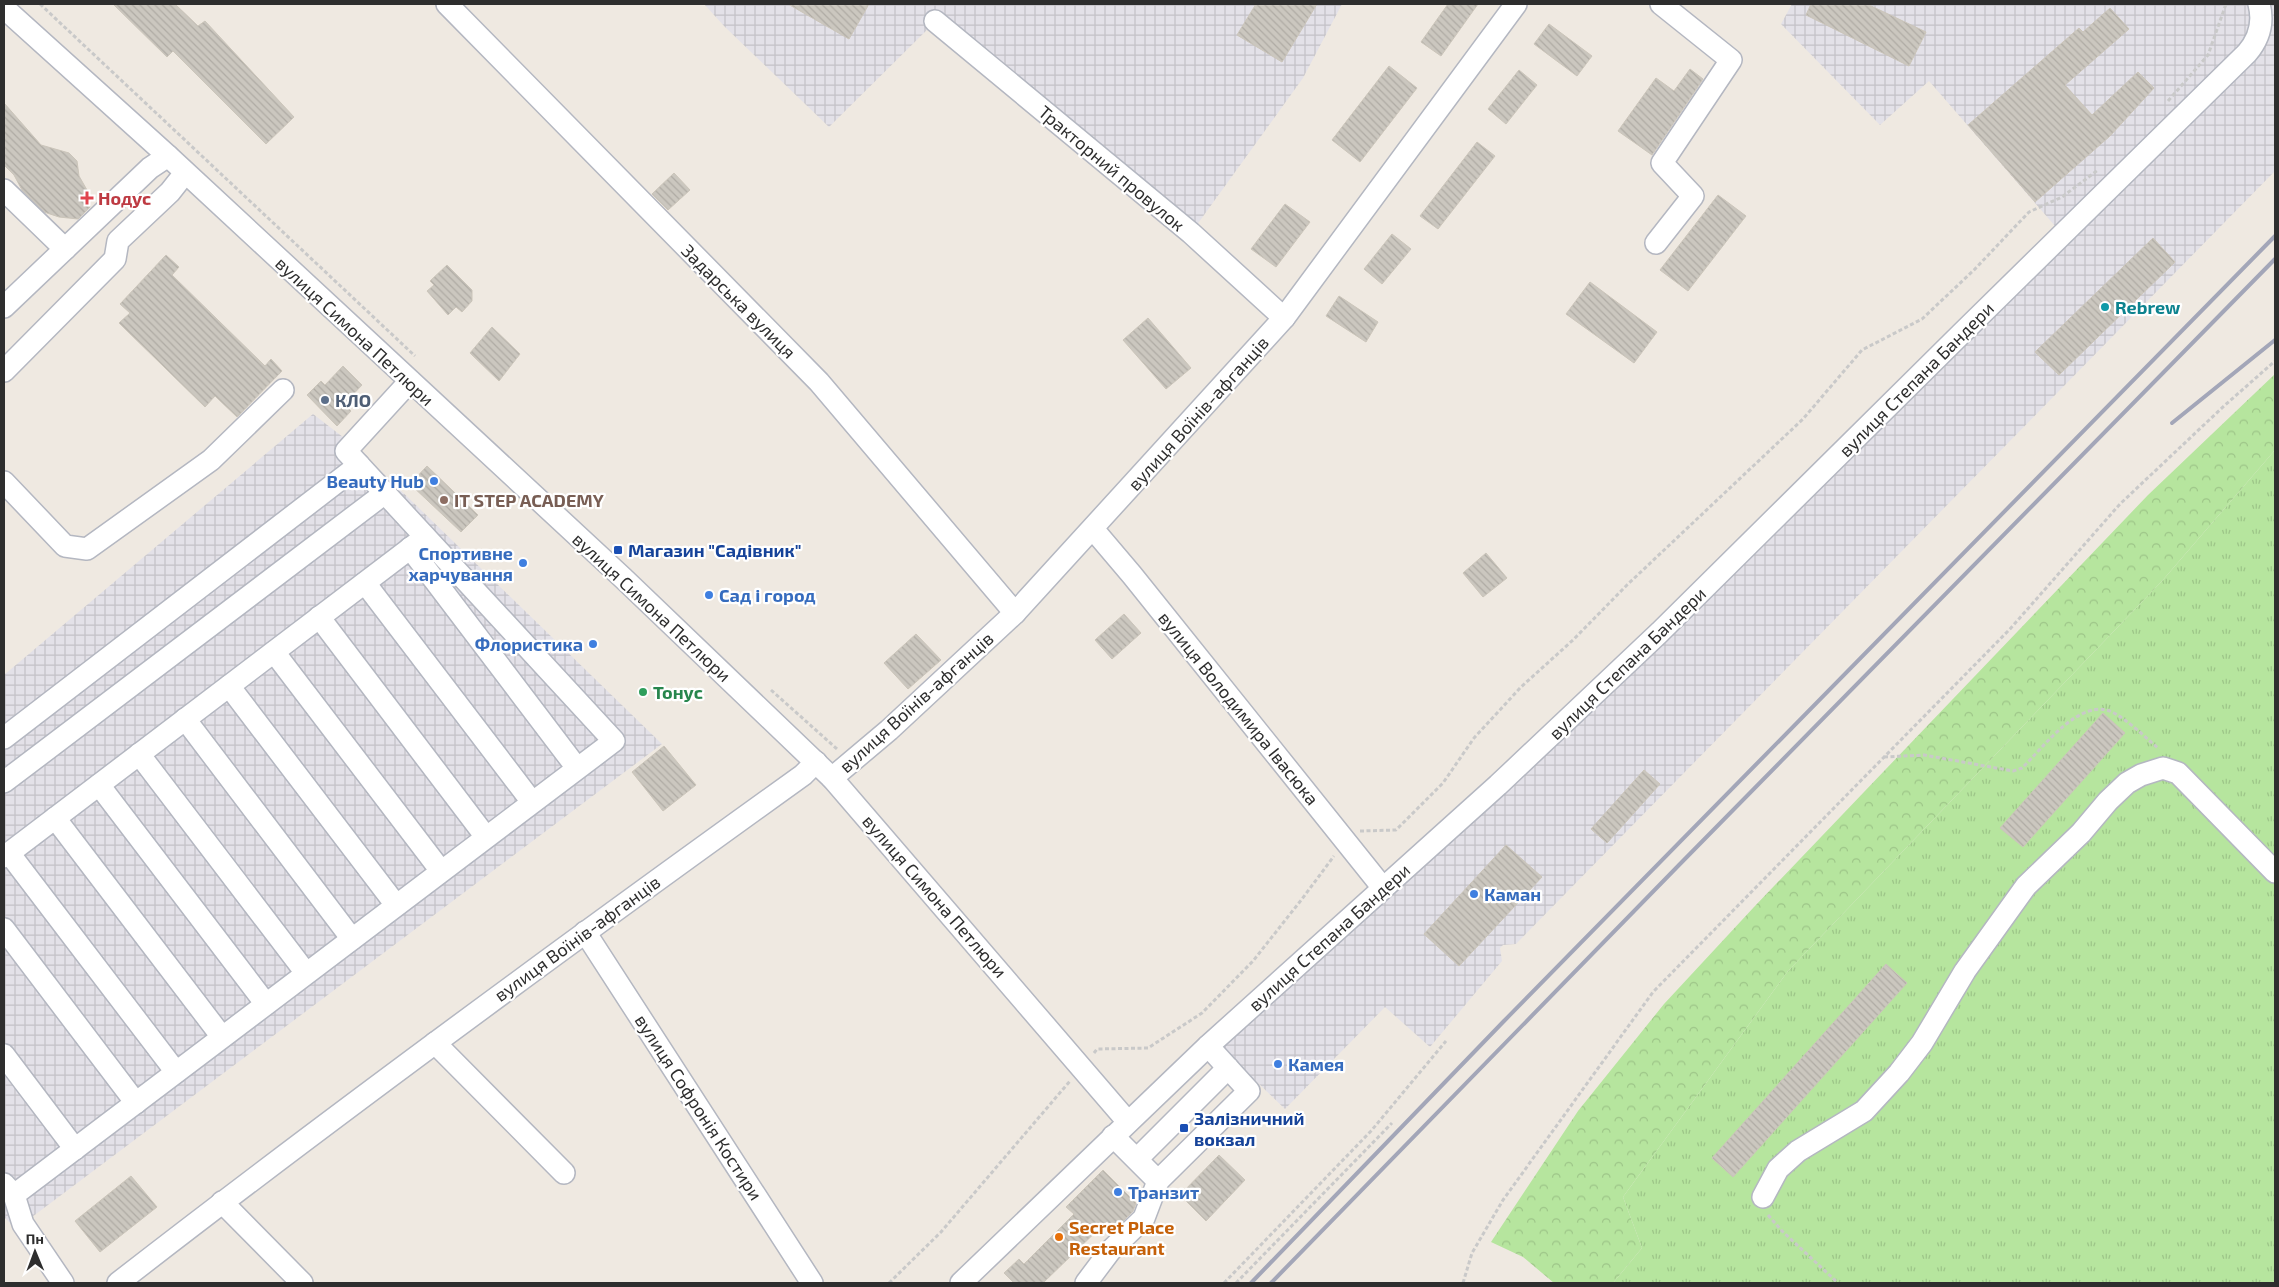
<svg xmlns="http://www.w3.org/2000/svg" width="2279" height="1287" viewBox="0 0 2279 1287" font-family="'Exo 2',sans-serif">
<defs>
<pattern id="industrial-grid" width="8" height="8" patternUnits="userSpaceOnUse" patternTransform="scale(1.25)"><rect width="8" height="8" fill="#e3e1e8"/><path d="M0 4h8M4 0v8" fill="none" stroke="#c3c1c7"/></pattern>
<pattern id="grass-tufts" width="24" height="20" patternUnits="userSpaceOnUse" patternTransform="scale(1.25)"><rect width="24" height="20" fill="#b6e59e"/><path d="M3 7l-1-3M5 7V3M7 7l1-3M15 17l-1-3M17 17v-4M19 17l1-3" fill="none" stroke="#9dc588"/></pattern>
<pattern id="forest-crowns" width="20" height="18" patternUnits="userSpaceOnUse" patternTransform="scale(1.25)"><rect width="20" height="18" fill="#b6e59e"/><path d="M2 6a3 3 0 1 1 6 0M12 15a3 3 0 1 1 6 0" fill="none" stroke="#9dc588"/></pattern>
<pattern id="building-back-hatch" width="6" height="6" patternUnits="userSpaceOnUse" patternTransform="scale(1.25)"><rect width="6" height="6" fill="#cbc7bf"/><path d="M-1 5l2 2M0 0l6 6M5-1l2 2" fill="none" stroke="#afaba4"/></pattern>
</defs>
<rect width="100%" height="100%" fill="#efe9e1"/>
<!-- industrial -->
<g fill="url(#industrial-grid)">
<path d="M704 4H1342L1303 78 1191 233 936 21 829 127 725 27Z"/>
<path d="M1792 4H2275V171L1516 944 1503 945 1500 948 1502 961 1430 1047 1385 1007 1285 1109 1227 1053 1208 1046 2062 234 1929 81 1880 125 1781 24Z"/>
<path d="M313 414 352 444 391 481 662 744 16 1229 4 1217V675Z"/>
</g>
<!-- grass -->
<path fill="url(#grass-tufts)" d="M2275 450V1283H1613L1642 1248 1623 1197 1788 971 2162 581Z"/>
<!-- forest -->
<path fill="url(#forest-crowns)" d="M2275 374V450L2162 581 1788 971 1623 1197 1642 1248 1613 1283H1554L1523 1257 1491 1242 1578 1111 1664 1004 1754 907 2148 495Z"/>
<!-- building -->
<g fill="url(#building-back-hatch)" stroke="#cbc5ba">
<path d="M113 4H175L198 26 205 21 294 117 266 144 173 51 167 57Z"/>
<path d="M788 4H869L849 39Z"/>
<path d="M1256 4H1317L1282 62 1237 35Z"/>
<path d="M1448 4H1478L1441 56 1421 42Z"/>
<path d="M1811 4H1867L1926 32 1909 66 1806 15Z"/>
<path d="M2110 8 2129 29 2065 85 2092 115 2138 72 2154 88 2110 136 2035 202 1968 125 2079 28 2083 32Z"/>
<path d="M1549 24 1592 56 1577 76 1534 44Z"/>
<path d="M1389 66 1417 88 1360 162 1332 140Z"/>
<path d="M1690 69 1703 79 1652 155 1618 131 1656 78 1674 91Z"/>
<path d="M1519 70 1537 85 1506 124 1488 109Z"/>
<path d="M4 103 41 145 69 153 77 161 79 176 87 190 90 207 78 219 59 217 44 212 22 190 14 175 4 165Z"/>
<path d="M1477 142 1495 156 1438 229 1420 216Z"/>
<path d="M674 173 690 190 668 210 652 194Z"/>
<path d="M1718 195 1746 216 1688 291 1660 270Z"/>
<path d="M1285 204 1310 222 1276 267 1251 249Z"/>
<path d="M1392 234 1411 249 1382 284 1364 269Z"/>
<path d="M2153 238 2175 262 2059 375 2035 352Z"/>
<path d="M166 255 179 267 172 275 265 366 271 359 282 371 237 417 215 396 205 407 119 323 130 313 120 304Z"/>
<path d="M447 265 472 290V301L462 312 456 307 448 315 427 291 434 285 430 281Z"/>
<path d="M1590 282 1657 332 1634 363 1566 314Z"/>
<path d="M1339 296 1378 322 1366 342 1326 316Z"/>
<path d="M1148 318 1191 368 1166 389 1123 340Z"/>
<path d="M492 327 520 354 499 381 470 353Z"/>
<path d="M343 366 362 385 344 404 351 411 337 426 307 395 321 381 325 385Z"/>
<path d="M427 466 478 515 461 532 410 484Z"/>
<path d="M1486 553 1507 578 1483 597 1463 573Z"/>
<path d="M1124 614 1141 633 1112 659 1095 640Z"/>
<path d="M916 634 941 660 908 689 884 663Z"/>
<path d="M2103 713 2125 733 2023 847 2000 828Z"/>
<path d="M664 746 696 785 663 811 632 772Z"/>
<path d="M1644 770 1660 784 1607 843 1591 829Z"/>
<path d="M1506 845 1542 877 1459 966 1424 934Z"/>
<path d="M1886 964 1907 983 1733 1177 1712 1158Z"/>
<path d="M1219 1155 1245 1180 1206 1221 1180 1195Z"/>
<path d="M1103 1170 1136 1203 1133 1211 1115 1229 1107 1221 1043 1283H1014L1004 1273 1019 1259 1024 1264 1074 1214 1066 1207Z"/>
<path d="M131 1176 157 1207 100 1252 75 1221Z"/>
</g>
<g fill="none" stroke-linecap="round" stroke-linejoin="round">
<defs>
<g id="minor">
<path d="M447 4 819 382 1015 613"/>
<path d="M4 8 168 156 623 578 832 778 1128 1122"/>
<path d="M935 21 1191 233 1284 318"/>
<path d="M4 190 65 249"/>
<path d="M1656 243 1693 196 1662 163 1731 60 1661 4"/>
<path d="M4 307 150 168 168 156"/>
<path d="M4 371 115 259 118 241 170 192 185 173"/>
<path d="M4 482 65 546 87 549 211 460 283 390"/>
<path d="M1093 529 1132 575 1383 888"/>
<path d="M410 548 577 768"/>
<path d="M365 583 532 802"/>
<path d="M319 617 486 837"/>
<path d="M274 652 441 871"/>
<path d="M229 686 396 905"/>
<path d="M185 719 352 939"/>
<path d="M4 738 359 465"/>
<path d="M139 754 306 973"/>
<path d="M832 778 889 730 1015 613 1284 318 1516 4"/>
<path d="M4 782 385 493"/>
<path d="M99 785 266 1004"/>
<path d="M55 818 222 1037"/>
<path d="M9 853 176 1072"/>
<path d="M4 857 425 537"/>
<path d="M4 929 136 1103"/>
<path d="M585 932 812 1283"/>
<path d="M435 1043 564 1173"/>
<path d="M4 1055 75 1149"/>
<path d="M1113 1136 1158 1181 1249 1091 1208 1046"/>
<path d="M1137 1159 1228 1068"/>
<path d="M4 1184 14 1195 614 741 346 451 410 381"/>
<path d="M14 1195 23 1224 63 1283"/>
<path d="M1763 1197 1778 1169 1798 1151 1864 1111 1899 1073 1922 1043 1965 971 2026 886 2081 833 2108 801 2127 783 2141 775 2163 768 2178 773 2275 872"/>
<path d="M222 1202 302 1283"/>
<path d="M118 1283C342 1109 572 941 803 775L816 762"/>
<path d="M961 1283 1208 1046 1498 785 1660 632 1961 334 2247 53C2259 39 2264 23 2259 4"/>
<path d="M1086 1283 1110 1251 1144 1218 1158 1181"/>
</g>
</defs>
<!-- minor casing -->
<use href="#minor" stroke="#b4b7c1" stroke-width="24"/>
<!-- path -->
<g stroke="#c9c9c9" stroke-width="3" stroke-dasharray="4 2.5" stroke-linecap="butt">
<path d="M40 4 415 356"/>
<path d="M2168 101 2208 55 2226 4"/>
<path d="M771 690 837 749"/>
<path d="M1884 757 1924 755 2013 771 2022 768C2043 748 2081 695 2114 713 2130 722 2145 737 2159 749"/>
<path d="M1360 831 1396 830 1443 783 1474 738 1521 687 1573 640 1627 585 1803 419 1862 350 1922 319 1974 270 2029 212 2062 197 2098 170"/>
<path d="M1094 1053 1097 1049 1148 1048 1202 1013 1253 961 1302 899 1334 856"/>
<path d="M1768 1215 1782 1231 1838 1283"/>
<path d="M889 1283 941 1232 1070 1081"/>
<path d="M1224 1283 1371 1131 1446 1041"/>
<path d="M1236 1283 1392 1123"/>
<path d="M1463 1283 1472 1253 1503 1200 1653 992 2010 629 2120 504 2224 406 2275 361"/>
</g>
<!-- minor -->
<use href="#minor" stroke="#fff" stroke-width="21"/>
<!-- rail -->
<g stroke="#a3a6b8" stroke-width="4">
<path d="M2172 423 2275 340"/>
<path d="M1251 1283 1504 1021 2275 236"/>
<path d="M1271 1283 1679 865 2275 259"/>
</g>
</g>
<!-- markers -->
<path fill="#e0444e" stroke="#fff" stroke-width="2" d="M84.5 190.5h5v5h5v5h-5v5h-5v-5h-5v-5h5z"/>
<circle fill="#0f9aa8" stroke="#fff" stroke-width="2" cx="2105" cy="307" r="5"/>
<circle fill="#5c6f8a" stroke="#fff" stroke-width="2" cx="325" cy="400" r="5"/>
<g fill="#3f7fe0" stroke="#fff" stroke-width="2">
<circle cx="434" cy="481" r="5"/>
<circle cx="523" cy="563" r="5"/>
<circle cx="709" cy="595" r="5"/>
<circle cx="593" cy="644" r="5"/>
<circle cx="1474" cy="894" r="5"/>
<circle cx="1278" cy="1064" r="5"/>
<circle cx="1118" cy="1192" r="5"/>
</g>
<circle fill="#8d6e63" stroke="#fff" stroke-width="2" cx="444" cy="500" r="5"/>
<g fill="#1a4fb4" stroke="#fff" stroke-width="2">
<rect x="613" y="545" width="10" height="10" rx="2.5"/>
<rect x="1179" y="1123" width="10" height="10" rx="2.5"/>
</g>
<circle fill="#2e9e5b" stroke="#fff" stroke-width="2" cx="643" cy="692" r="5"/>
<circle fill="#e8710a" stroke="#fff" stroke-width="2" cx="1059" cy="1237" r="5"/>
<g text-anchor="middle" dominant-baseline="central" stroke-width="4.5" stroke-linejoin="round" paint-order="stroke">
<!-- street labels -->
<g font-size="18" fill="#2e2e2e" stroke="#fff">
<text transform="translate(1112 168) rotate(40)">Тракторний провулок</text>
<text transform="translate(739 301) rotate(45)">Задарська вулиця</text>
<text transform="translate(355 331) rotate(43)">вулиця Симона Петлюри</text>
<text transform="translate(1916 379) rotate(-45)">вулиця Степана Бандери</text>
<text transform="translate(1198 413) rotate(-48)">вулиця Воїнів-афганців</text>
<text transform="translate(652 607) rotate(43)">вулиця Симона Петлюри</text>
<text transform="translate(1627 663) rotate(-44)">вулиця Степана Бандери</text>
<text transform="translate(916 702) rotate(-42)">вулиця Воїнів-афганців</text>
<text transform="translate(1239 708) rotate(51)">вулиця Володимира Івасюка</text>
<text transform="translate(935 896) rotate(49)">вулиця Симона Петлюри</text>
<text transform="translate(1329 937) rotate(-42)">вулиця Степана Бандери</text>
<text transform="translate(577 938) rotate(-36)">вулиця Воїнів-афганців</text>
<text transform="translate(699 1107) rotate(57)">вулиця Софронія Костири</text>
</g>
<!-- health labels -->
<g font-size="18" font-weight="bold" fill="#be3a42" stroke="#fff" text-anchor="start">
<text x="98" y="198">Нодус</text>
</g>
<!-- culture labels -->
<g font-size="18" font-weight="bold" fill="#0d838f" stroke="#fff" text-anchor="start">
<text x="2115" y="307">Rebrew</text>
</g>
<!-- service labels -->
<g font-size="18" font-weight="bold" fill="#4e5e75" stroke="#fff" text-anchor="start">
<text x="335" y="400">КЛО</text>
</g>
<!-- shop labels -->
<g font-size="18" font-weight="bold" fill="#366cbe" stroke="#fff" text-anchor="start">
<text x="424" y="481" text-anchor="end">Beauty Hub</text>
<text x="513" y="553" text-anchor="end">Спортивне<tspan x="513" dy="21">харчування</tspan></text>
<text x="719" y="595">Сад і город</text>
<text x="583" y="644" text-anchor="end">Флористика</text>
<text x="1484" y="894">Каман</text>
<text x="1288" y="1064">Камея</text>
<text x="1128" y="1192">Транзит</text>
</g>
<!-- education labels -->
<g font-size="18" font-weight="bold" fill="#785e54" stroke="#fff" text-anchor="start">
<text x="454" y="500">IT STEP ACADEMY</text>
</g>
<!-- transit labels -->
<g font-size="18" font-weight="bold" fill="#164399" stroke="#fff" text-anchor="start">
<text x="628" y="550">Магазин "Садівник"</text>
<text x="1194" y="1118">Залізничний<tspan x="1194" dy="21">вокзал</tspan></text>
</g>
<!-- leisure labels -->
<g font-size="18" font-weight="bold" fill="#27864d" stroke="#fff" text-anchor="start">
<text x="653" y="692">Тонус</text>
</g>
<!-- food labels -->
<g font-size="18" font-weight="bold" fill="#c56008" stroke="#fff" text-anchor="start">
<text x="1069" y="1227">Secret Place<tspan x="1069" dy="21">Restaurant</tspan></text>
</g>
</g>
<!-- border -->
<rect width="2279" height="1287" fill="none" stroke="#2e2e2e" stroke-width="10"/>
<!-- north arrow -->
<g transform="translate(35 1252) rotate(359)" stroke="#ffffff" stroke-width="4" paint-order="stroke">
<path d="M0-4L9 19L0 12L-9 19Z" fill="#2e2e2e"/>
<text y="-8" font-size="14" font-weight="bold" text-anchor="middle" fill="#2e2e2e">Пн</text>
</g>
</svg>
